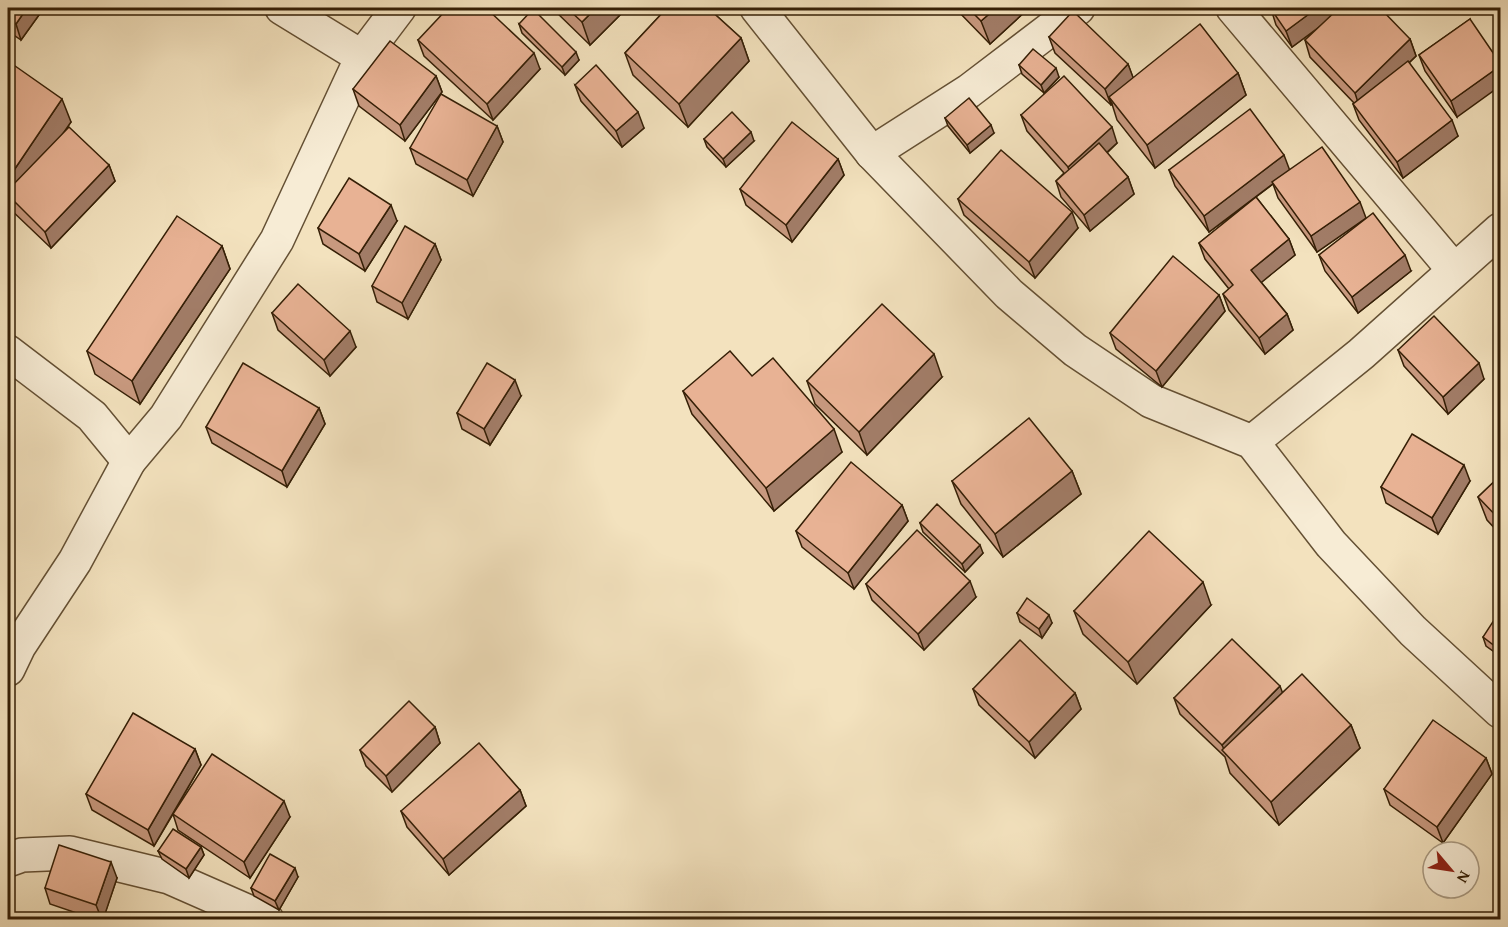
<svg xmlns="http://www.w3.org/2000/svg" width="1508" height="927" viewBox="0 0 1508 927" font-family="'Gentium Book Plus',serif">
<rect width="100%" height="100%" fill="#f3e2be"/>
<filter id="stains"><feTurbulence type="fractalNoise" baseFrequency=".00333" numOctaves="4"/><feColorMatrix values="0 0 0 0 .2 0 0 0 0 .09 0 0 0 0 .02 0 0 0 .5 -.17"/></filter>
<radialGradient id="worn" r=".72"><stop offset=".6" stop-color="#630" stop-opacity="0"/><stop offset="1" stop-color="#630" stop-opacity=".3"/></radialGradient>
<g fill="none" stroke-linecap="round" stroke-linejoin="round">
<defs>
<g id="street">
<path d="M282 8 362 57"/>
<path d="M757 8 872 153 1009 294 1075 350 1151 401 1252 442 1331 544 1413 631 1500 711"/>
<path d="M1233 8 1454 270"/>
<path d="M872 153 969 91 1078 8"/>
<path d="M8 352 92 416 129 461"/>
<path d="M1252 442 1361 354 1500 230"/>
<path d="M8 669 19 646 75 561 129 461 166 417 277 240 362 57 399 8"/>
<path d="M8 860 22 855 70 853 169 877 267 920"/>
</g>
</defs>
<!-- street casing -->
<use href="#street" stroke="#645034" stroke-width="36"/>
<!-- street -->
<use href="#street" stroke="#f7ecd5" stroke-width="33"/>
</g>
<!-- wall -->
<g fill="#c8997f" stroke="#351f06" stroke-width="1.5">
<path d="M8 8H44L21 40 8 31Z"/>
<path d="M552 8H627L590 45Z"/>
<path d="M664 8H708L741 38 749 61 688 127 633 75 625 53 665 10Z"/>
<path d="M955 8H1029L990 44Z"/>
<path d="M1271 9 1410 39 1416 56 1409 63 1458 136 1403 178 1359 120 1353 104 1354 103 1310 57 1305 40 1319 27 1292 47 1276 25Z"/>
<path d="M1470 19 1457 117 1425 71 1419 55Z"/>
<path d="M519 24 579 60 565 75 522 33Z"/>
<path d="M1049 37 1128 64 1133 78 1238 73 1246 95 1155 168 1117 120 1112 104 1111 105 1055 53Z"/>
<path d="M418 40 540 69 493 120 424 56Z"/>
<path d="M8 61 71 122 63 133 109 165 115 181 51 248 8 207Z"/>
<path d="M1019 65 1059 77 1044 93 1022 74Z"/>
<path d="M436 76 442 92 405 141 359 106 353 89Z"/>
<path d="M575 85 644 128 622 147 581 101Z"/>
<path d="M1021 115 1117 143 1107 153 1128 177 1134 194 1090 231 1061 197 1056 181 1064 173 1027 131Z"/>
<path d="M945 118 994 133 970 153 948 126Z"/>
<path d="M497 126 503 142 473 196 416 164 410 148Z"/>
<path d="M704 139 754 141 726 167 707 147Z"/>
<path d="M838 159 844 175 792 242 746 205 740 189Z"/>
<path d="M1169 170H1289L1366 218 1317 252 1278 198 1273 184 1256 197 1289 239 1295 255 1261 282 1287 314 1293 330 1265 354 1229 310 1223 294 1229 289 1205 259 1199 243 1254 199 1209 232 1175 186Z"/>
<path d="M958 199 1078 228 1035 278 964 215Z"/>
<path d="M397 221 365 271 323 244 318 228Z"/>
<path d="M435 244 441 260 408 319 377 302 372 286Z"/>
<path d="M222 246 230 269 140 404 95 374 87 351Z"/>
<path d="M1319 255 1411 271 1358 313 1325 271Z"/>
<path d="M1219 295 1225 311 1162 387 1116 349 1110 333Z"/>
<path d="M272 313 356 347 330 376 278 330Z"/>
<path d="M1398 350 1484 379 1448 414 1404 366Z"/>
<path d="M752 376 842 452 774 511 692 414 683 391Z"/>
<path d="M942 377 867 455 815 404 807 381Z"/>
<path d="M521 396 490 445 462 429 457 413Z"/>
<path d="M319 408 325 424 287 487 212 443 206 427Z"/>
<path d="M1072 471 1081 494 1003 557 961 504 952 481Z"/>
<path d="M1500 476V534L1487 520 1478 497Z"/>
<path d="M1470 481 1438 534 1386 503 1381 487Z"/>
<path d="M902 505 908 521 854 589 802 547 796 531Z"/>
<path d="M920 523 983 553 965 572 923 532Z"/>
<path d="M866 584 976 597 924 650 872 600Z"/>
<path d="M1211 605 1137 684 1083 634 1074 611Z"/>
<path d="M1017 613 1052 623 1042 638 1020 622Z"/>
<path d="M1500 625V656L1486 646 1483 637Z"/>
<path d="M973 689 1075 693 1081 709 1035 758 979 705Z"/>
<path d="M1282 693 1351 725 1360 748 1279 825 1230 773 1225 757 1180 714 1174 698Z"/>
<path d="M435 727 440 743 392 792 366 766 360 750Z"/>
<path d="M195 749 201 765 173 814 290 817 250 878 178 830 173 814 154 846 92 810 86 794Z"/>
<path d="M1486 758 1492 774 1443 843 1390 805 1384 789Z"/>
<path d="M520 790 526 806 449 875 407 827 401 811Z"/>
<path d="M201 847 204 855 189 878 162 859 158 851Z"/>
<path d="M298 877 279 910 254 896 251 888Z"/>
<path d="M117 878 105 913 119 920H97L50 904 45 888Z"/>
</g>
<!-- shaded-wall -->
<g fill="#a27d68" stroke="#351f06" stroke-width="1.5">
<path d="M27 8H44L21 40 16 24Z"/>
<path d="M596 8H627L590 45 582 22Z"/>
<path d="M996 8H1029L990 44 981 21Z"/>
<path d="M1317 8H1345L1292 47 1286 31Z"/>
<path d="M741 38 749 61 688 127 679 104Z"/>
<path d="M1410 39 1416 56 1360 109 1355 93Z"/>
<path d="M576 52 579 60 565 75 562 67Z"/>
<path d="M534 53 540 69 493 120 487 104Z"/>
<path d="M1128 64 1134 80 1109 97 1112 104 1111 105 1105 89Z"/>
<path d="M1500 66V86L1457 117 1451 101Z"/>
<path d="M1056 68 1059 77 1044 93 1041 85Z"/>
<path d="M1238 73 1246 95 1155 168 1147 145Z"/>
<path d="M436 76 442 92 405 141 400 125Z"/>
<path d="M62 99 71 122 15 203 8 195V179Z"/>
<path d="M638 112 644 128 622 147 616 131Z"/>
<path d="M1452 120 1458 136 1403 178 1397 162Z"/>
<path d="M991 125 994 133 970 153 967 145Z"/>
<path d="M497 126 503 142 473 196 467 180Z"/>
<path d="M1112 127 1117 143 1073 183 1068 167Z"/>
<path d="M751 132 754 141 726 167 723 159Z"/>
<path d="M1284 155 1290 171 1209 232 1204 216Z"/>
<path d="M838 159 844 175 792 242 786 225Z"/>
<path d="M109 165 115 181 51 248 45 232Z"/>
<path d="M1128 177 1134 194 1090 231 1084 215Z"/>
<path d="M1360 202 1366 218 1317 252 1311 236Z"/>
<path d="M391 205 397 221 365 271 359 254Z"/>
<path d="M1072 212 1078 228 1035 278 1029 262Z"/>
<path d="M1289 239 1295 255 1257 286 1251 270Z"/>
<path d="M435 244 441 260 408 319 402 303Z"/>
<path d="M222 246 230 269 140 404 132 381Z"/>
<path d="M1405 255 1411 271 1358 313 1352 297Z"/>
<path d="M1219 295 1225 311 1162 387 1156 371Z"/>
<path d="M1287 314 1293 330 1265 354 1259 338Z"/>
<path d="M350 331 356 347 330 376 324 360Z"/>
<path d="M934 354 942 377 867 455 859 432Z"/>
<path d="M1479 363 1484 379 1448 414 1443 397Z"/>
<path d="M515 380 521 396 490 445 484 429Z"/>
<path d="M319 408 325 424 287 487 282 471Z"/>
<path d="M834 429 842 452 774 511 766 488Z"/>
<path d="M1464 465 1470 481 1438 534 1432 518Z"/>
<path d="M1072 471 1081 494 1003 557 995 534Z"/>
<path d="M902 505 908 521 854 589 848 573Z"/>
<path d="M980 545 983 553 965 572 962 564Z"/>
<path d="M970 581 976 597 924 650 918 634Z"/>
<path d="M1203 582 1211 605 1137 684 1128 662Z"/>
<path d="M1049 615 1052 623 1042 638 1039 629Z"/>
<path d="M1280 686 1286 702 1226 754 1222 745Z"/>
<path d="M1075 693 1081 709 1035 758 1029 742Z"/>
<path d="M1351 725 1360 748 1279 825 1271 802Z"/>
<path d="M435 727 440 743 392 792 386 776Z"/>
<path d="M195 749 201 765 154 846 148 830Z"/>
<path d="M1486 758 1492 774 1443 843 1437 827Z"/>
<path d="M520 790 526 806 449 875 443 859Z"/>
<path d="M284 801 290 817 250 878 244 862Z"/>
<path d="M201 847 204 855 189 878 186 869Z"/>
<path d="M111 862 117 878 103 920H102L96 905Z"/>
<path d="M295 868 298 877 279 910 275 901Z"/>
</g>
<!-- building -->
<g fill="#e8b294" stroke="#351f06" stroke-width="1.5">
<path d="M8 8H27L16 24 8 18Z"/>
<path d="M448 8H486L534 53 487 104 418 40Z"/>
<path d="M567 8H596L582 22Z"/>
<path d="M667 8H708L741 38 679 104 625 53Z"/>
<path d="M968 8H996L981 21Z"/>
<path d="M1273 8H1317L1286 31 1271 9Z"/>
<path d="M1339 8H1380L1410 39 1355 93 1305 40Z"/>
<path d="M533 9 576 52 562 67 519 24Z"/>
<path d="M1073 11 1128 64 1105 89 1049 37Z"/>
<path d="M1470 19 1500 63V66L1451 101 1419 55Z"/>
<path d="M1200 24 1238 73 1147 145 1109 97Z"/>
<path d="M390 41 436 76 400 125 353 89Z"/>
<path d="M1033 49 1056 68 1041 85 1019 65Z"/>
<path d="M8 61 62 99 8 179Z"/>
<path d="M1408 61 1452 120 1397 162 1353 104Z"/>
<path d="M596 65 638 112 616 131 575 85Z"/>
<path d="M1064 76 1112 127 1068 167 1021 115Z"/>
<path d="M441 94 497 126 467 180 410 148Z"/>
<path d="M969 98 991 125 967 145 945 118Z"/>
<path d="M1250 109 1284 155 1204 216 1169 170Z"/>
<path d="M732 112 751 132 723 159 704 139Z"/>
<path d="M792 122 838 159 786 225 740 189Z"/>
<path d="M69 127 109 165 45 232 8 195V190Z"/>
<path d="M1099 143 1128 177 1084 215 1056 181Z"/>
<path d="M1322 147 1360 202 1311 236 1272 182Z"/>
<path d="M1001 150 1072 212 1029 262 958 199Z"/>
<path d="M349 178 391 205 359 254 318 228Z"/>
<path d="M1256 197 1289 239 1251 270 1287 314 1259 338 1223 294 1233 285 1199 243Z"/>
<path d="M1373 213 1405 255 1352 297 1319 255Z"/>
<path d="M177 216 222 246 132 381 87 351Z"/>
<path d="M405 226 435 244 402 303 372 286Z"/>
<path d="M1173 256 1219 295 1156 371 1110 333Z"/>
<path d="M298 284 350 331 324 360 272 313Z"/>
<path d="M882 304 934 354 859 432 807 381Z"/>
<path d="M1434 316 1479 363 1443 397 1398 350Z"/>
<path d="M730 351 752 376 773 358 834 429 766 488 683 391Z"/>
<path d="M243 363 319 408 282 471 206 427Z"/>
<path d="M487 363 515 380 484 429 457 413Z"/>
<path d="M1029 418 1072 471 995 534 952 481Z"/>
<path d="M1412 434 1464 465 1432 518 1381 487Z"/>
<path d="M851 462 902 505 848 573 796 531Z"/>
<path d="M1500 476V520L1478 497Z"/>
<path d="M937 504 980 545 962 564 920 523Z"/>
<path d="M917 530 970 581 918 634 866 584Z"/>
<path d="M1149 531 1203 582 1128 662 1074 611Z"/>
<path d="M1027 598 1049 615 1039 629 1017 613Z"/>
<path d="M1494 620 1500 625V650L1483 637Z"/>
<path d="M1232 639 1280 686 1222 745 1174 698Z"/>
<path d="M1020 640 1075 693 1029 742 973 689Z"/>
<path d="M1302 674 1351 725 1271 802 1222 750Z"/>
<path d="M409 701 435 727 386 776 360 750Z"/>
<path d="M133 713 195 749 148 830 86 794Z"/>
<path d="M1433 720 1486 758 1437 827 1384 789Z"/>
<path d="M479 743 520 790 443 859 401 811Z"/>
<path d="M212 754 284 801 244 862 173 814Z"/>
<path d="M173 829 201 847 186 869 158 851Z"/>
<path d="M59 845 111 862 96 905 45 888Z"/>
<path d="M270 854 295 868 275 901 251 888Z"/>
<path d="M104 913 119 920H101Z"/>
</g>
<!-- margin -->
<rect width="1508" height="927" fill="none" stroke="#f3e2be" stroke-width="30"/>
<rect x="9" y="9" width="1490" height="909" fill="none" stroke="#351f06" stroke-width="3"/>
<rect x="15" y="15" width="1478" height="897" fill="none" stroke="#351f06" stroke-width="1.5"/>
<!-- north arrow -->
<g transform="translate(1451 870) rotate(119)"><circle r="28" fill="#f7ecd5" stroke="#a99a82" stroke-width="1.5"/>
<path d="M0-4.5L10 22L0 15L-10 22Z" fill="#8f2418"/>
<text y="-9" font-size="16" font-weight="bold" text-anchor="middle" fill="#351f06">N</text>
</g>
<rect width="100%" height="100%" filter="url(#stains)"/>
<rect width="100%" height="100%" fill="url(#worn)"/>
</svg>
